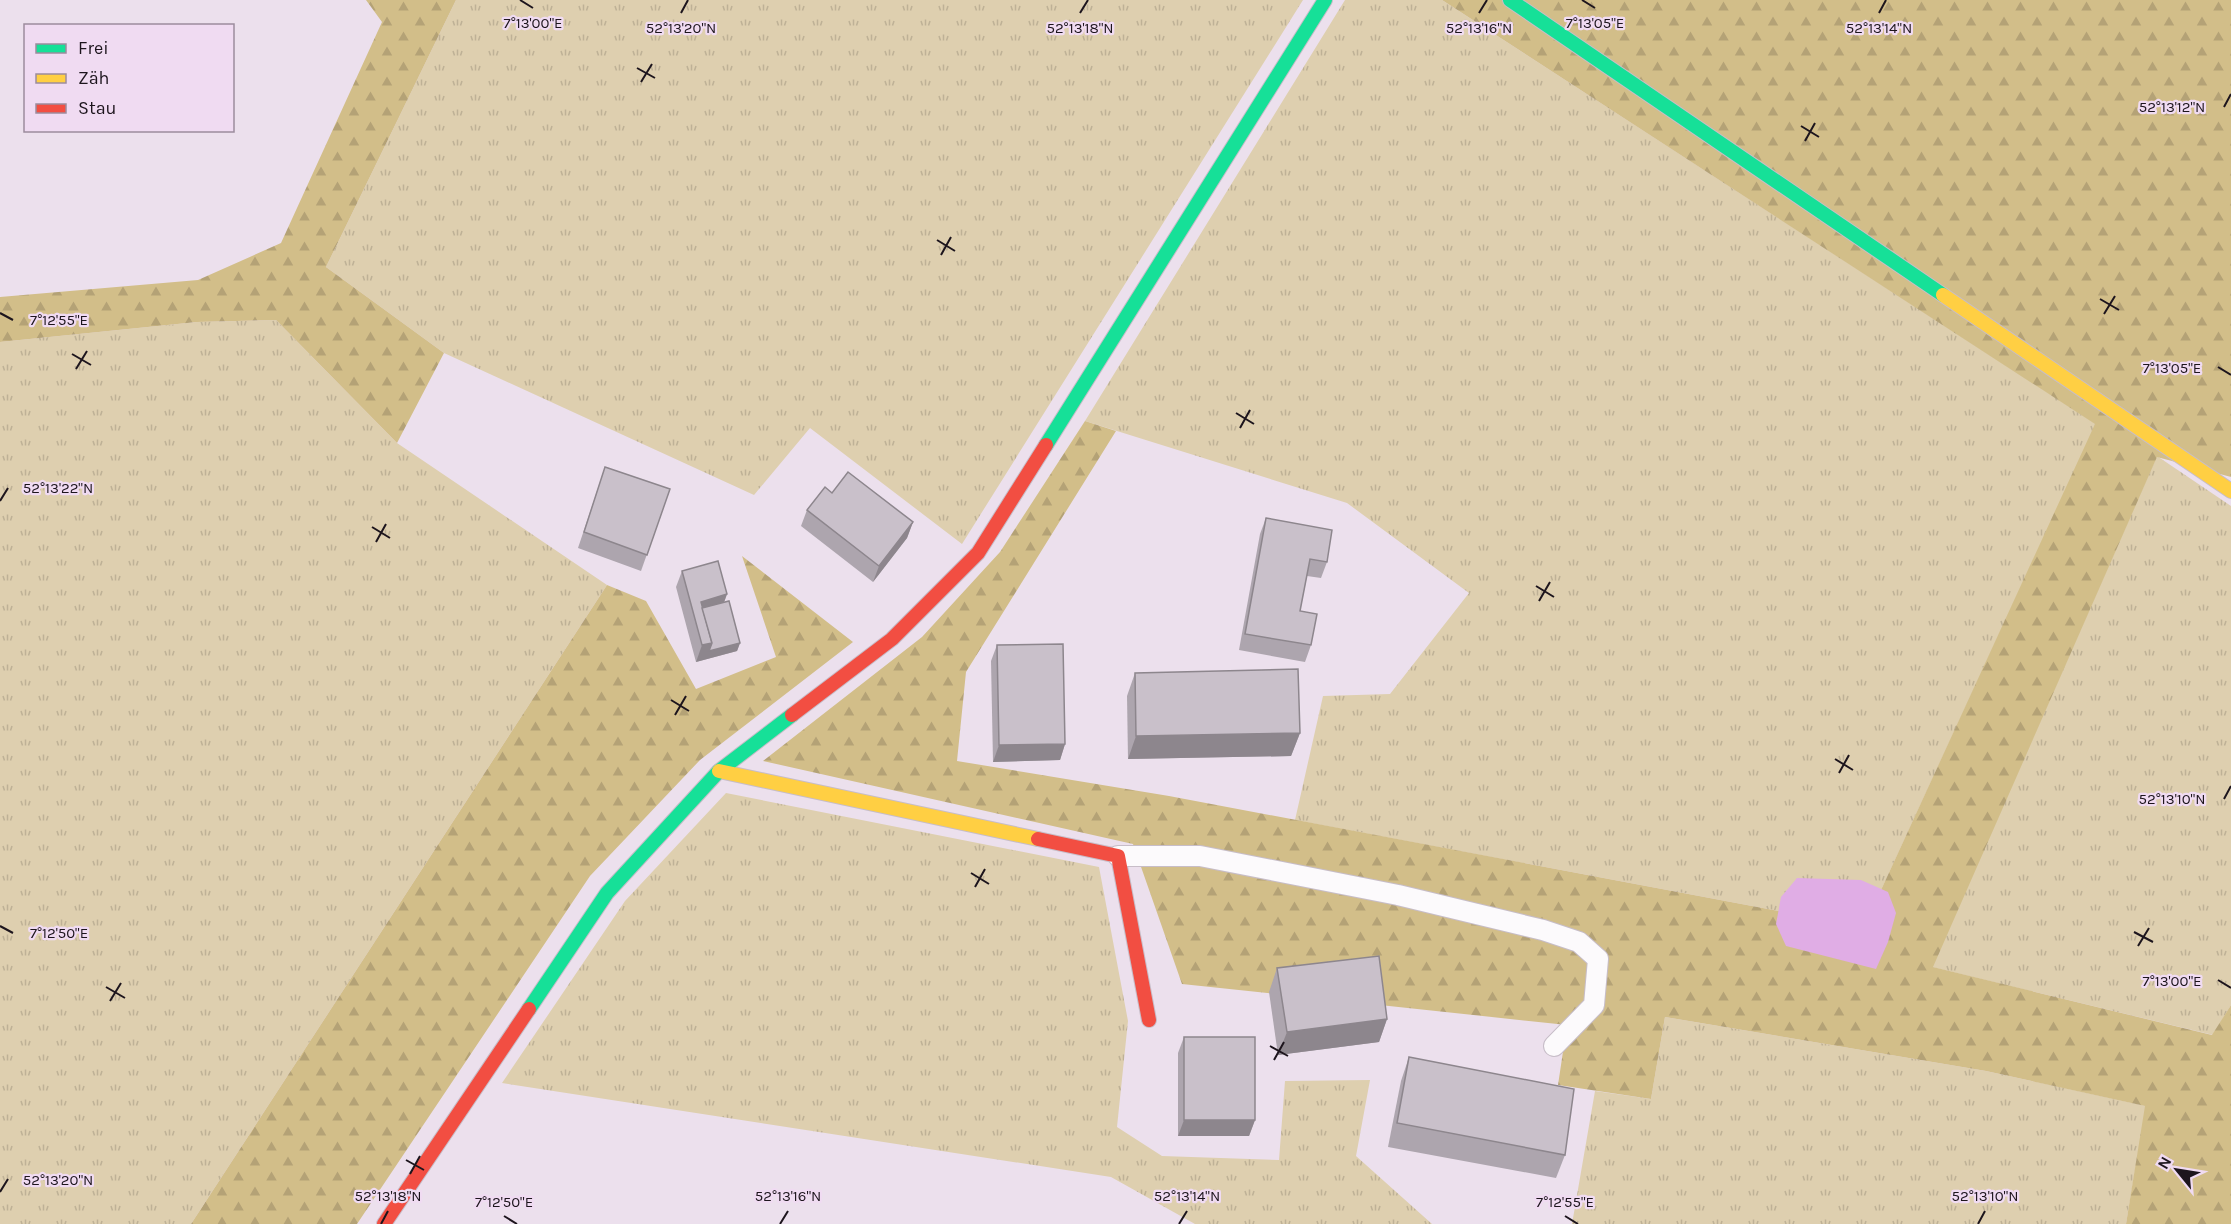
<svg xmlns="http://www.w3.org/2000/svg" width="2231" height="1224" viewBox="0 0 2231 1224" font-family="Karla,sans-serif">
<defs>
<pattern id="grass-tufts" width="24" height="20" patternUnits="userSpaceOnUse" patternTransform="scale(1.5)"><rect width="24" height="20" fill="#decfaf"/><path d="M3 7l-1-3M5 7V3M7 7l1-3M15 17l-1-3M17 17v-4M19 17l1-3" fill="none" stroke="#beb196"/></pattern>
<pattern id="forest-firs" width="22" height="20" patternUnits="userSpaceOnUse" patternTransform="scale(1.5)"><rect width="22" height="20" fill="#d2be89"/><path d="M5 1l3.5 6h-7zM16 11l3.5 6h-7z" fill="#b4a276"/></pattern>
</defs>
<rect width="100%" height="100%" fill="#ece0ed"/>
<!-- grass -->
<g fill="url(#grass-tufts)">
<path d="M456 0H1303L962 544 810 428 754 495 444 353 326 267Z"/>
<path d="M1345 0H1442L2096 424 1864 927 1295 820 1323 696 1390 694 1469 593 1347 503 1085 421Z"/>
<path d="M276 320 397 443 607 585 191 1224H0V342L197 322Z"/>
<path d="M2157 456 2231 506V1005L2213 1035 1932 967Z"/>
<path d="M726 793 1099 867 1128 1021 1117 1127 1162 1156 1279 1160 1285 1081 1370 1080 1356 1156 1432 1224H1195L1111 1177 502 1083 625 901Z"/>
<path d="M1665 1017 1986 1071 2146 1106 2126 1224H1572L1595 1091 1651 1099Z"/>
</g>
<!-- forest -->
<g fill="url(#forest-firs)">
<path d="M366 0H456L326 267 444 353 397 443 276 320 197 322 0 342V297L198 280 281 243 382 22Z"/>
<path d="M1442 0H2231V477L2157 457 1933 967 2212 1035 2231 1005V1224H2126L2145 1106 1986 1071 1665 1017 1651 1099 1558 1085 1567 1025 1182 984 1133 844 763 761 922 637 1000 552 1085 421 1116 431 966 672 957 761 1169 796 1864 927 2095 424Z"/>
<path d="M742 556 853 642 700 760 590 876 357 1224H191L607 585 646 601 696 689 776 657Z"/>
</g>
<!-- water -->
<path fill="#e0ade5" d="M1797 878 1861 880 1888 892 1896 913 1888 942 1876 969 1786 946 1776 924 1781 897Z"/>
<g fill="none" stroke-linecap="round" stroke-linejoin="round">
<defs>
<path id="lane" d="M1118 856H1200L1398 895 1543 930 1579 942 1598 959 1594 1005 1554 1046"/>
<g id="fast">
<path d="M1510 0 1943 295"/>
<path d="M1046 445 1325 0"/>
<path d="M529 1009 607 893 719 771 792 715"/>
</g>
<g id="slow">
<path d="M1943 295 2231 491"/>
<path d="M719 771 1038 839"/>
</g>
<g id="jam">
<path d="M792 715 892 639 978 553 1046 445"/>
<path d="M1038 839 1118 856 1149 1020"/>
<path d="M384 1224 529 1009"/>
</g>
</defs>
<!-- lane casing -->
<use href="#lane" stroke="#c7bdc8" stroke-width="22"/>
<!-- fast casing -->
<use href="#fast" stroke="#c7bdc8" stroke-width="16"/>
<!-- slow casing -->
<use href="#slow" stroke="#c7bdc8" stroke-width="16"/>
<!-- jam casing -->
<use href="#jam" stroke="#c7bdc8" stroke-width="16"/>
<!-- lane -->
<use href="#lane" stroke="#fcfafc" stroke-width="20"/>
<!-- fast -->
<use href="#fast" stroke="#16e098" stroke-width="14"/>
<!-- slow -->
<use href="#slow" stroke="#ffcf43" stroke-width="14"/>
<!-- jam -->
<use href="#jam" stroke="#f24e42" stroke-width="14"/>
</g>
<!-- wall -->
<g fill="#ada5ae">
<path d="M605 467 670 489 641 571 578 548Z"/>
<path d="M832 493 913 522 907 538 873 582 801 526 807 510Z"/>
<path d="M1266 518 1327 562 1321 578 1307 576 1300 611 1311 645 1305 662 1239 650 1260 534Z"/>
<path d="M682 571 727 594 724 602 740 643 737 651 696 662 676 587Z"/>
<path d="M997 645 1065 744 1060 760 993 762 991 661Z"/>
<path d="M1135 673 1300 733 1291 756 1128 759 1127 696Z"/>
<path d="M1277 968 1387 1019 1379 1042 1278 1055 1269 992Z"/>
<path d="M1184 1037 1255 1120 1249 1136H1178V1053Z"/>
<path d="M1409 1057 1565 1155 1556 1178 1388 1147 1401 1081Z"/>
</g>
<!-- shaded-wall -->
<g fill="#8d868d">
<path d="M913 522 907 538 873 582 879 566Z"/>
<path d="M727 594 721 611 698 610 701 602Z"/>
<path d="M712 643H740L737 651 696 662 702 645Z"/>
<path d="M1300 733 1291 756 1128 759 1136 736Z"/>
<path d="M1065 744 1060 760 993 762 999 745Z"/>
<path d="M1387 1019 1379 1042 1278 1055 1287 1032Z"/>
<path d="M1184 1120H1255L1249 1136H1178Z"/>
</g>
<!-- building -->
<g fill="#c9c0ca" stroke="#8d868d" stroke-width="1.5">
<path d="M605 467 670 489 647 555 584 532Z"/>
<path d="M848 472 913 522 879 566 807 510 825 487 832 493Z"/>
<path d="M1266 518 1332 530 1327 562 1310 559 1300 611 1317 614 1311 645 1245 634Z"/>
<path d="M718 561 727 594 701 602 712 643 702 645 682 571Z"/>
<path d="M729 601 740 643 709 651 712 643 702 608Z"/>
<path d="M1063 644 1065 744 999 745 997 645Z"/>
<path d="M1298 669 1300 733 1136 736 1135 673Z"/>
<path d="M1379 956 1387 1019 1287 1032 1277 968Z"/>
<rect x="1184" y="1037" width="71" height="83"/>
<path d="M1409 1057 1574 1089 1565 1155 1397 1123Z"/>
</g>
<!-- ticks -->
<path fill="none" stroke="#1d151d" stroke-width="2" d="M520 0 533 8M1582 0 1595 8M681 13 688 0M1080 13 1088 0M1479 13 1487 0M1879 13 1886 0M637 68 655 78M641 82 652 64M2224 107 2231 94M1801 126 1819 137M1805 141 1815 123M937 240 955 251M941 255 951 237M2100 299 2119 310M0 313 13 320M2104 314 2115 296M72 354 91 365M2218 367 2231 375M76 369 87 351M1236 413 1254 424M1240 428 1250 410M0 501 8 488M372 527 390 538M376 542 386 524M1536 586 1554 597M1539 601 1550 582M671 700 689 711M675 715 686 696M1835 759 1853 770M1839 773 1849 755M2224 799 2231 786M971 873 989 884M975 887 985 869M0 926 13 933M2134 932 2153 942M2138 946 2149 928M2218 980 2231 988M106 987 125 998M110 1001 121 983M1270 1046 1288 1056M1274 1060 1284 1042M406 1160 424 1170M410 1174 420 1156M0 1192 8 1179M504 1216 517 1224M1565 1216 1578 1224M381 1224 388 1211M780 1224 788 1211M1179 1224 1187 1211M1978 1224 1985 1211"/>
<g font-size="15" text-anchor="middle" fill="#1d151d" stroke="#f0dbf2" stroke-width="4.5" stroke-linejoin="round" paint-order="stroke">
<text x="533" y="28">7°13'00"E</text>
<text x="1595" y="28">7°13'05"E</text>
<text x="681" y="33">52°13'20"N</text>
<text x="1080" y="33">52°13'18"N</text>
<text x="1479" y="33">52°13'16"N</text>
<text x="1879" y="33">52°13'14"N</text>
<text x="2172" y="112">52°13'12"N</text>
<text x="59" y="325">7°12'55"E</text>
<text x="2172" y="373">7°13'05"E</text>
<text x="58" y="493">52°13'22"N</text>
<text x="2172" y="804">52°13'10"N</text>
<text x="59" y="938">7°12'50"E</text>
<text x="2172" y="986">7°13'00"E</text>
<text x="58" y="1185">52°13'20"N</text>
<text x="388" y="1201">52°13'18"N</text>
<text x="788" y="1201">52°13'16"N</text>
<text x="1187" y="1201">52°13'14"N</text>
<text x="1985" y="1201">52°13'10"N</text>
<text x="504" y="1207">7°12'50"E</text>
<text x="1565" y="1207">7°12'55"E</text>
</g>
<!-- legend -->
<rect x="24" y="24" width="210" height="108" fill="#f0dbf2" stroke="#9c8c9d" stroke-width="1.5"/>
<rect x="36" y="44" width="30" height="9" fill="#16e098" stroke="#9c8c9d" stroke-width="1.5"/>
<text x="78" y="54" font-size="18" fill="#1d151d">Frei</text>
<rect x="36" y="74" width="30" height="9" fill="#ffcf43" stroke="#9c8c9d" stroke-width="1.5"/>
<text x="78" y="84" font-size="18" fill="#1d151d">Zäh</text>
<rect x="36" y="104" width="30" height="9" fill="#f24e42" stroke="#9c8c9d" stroke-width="1.5"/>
<text x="78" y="114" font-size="18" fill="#1d151d">Stau</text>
<!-- north arrow -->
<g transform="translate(2177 1170) rotate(300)" stroke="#f0dbf2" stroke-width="4.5" paint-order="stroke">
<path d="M0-4.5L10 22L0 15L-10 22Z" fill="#1d151d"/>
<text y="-9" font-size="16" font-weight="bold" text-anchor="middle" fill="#1d151d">N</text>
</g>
</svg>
